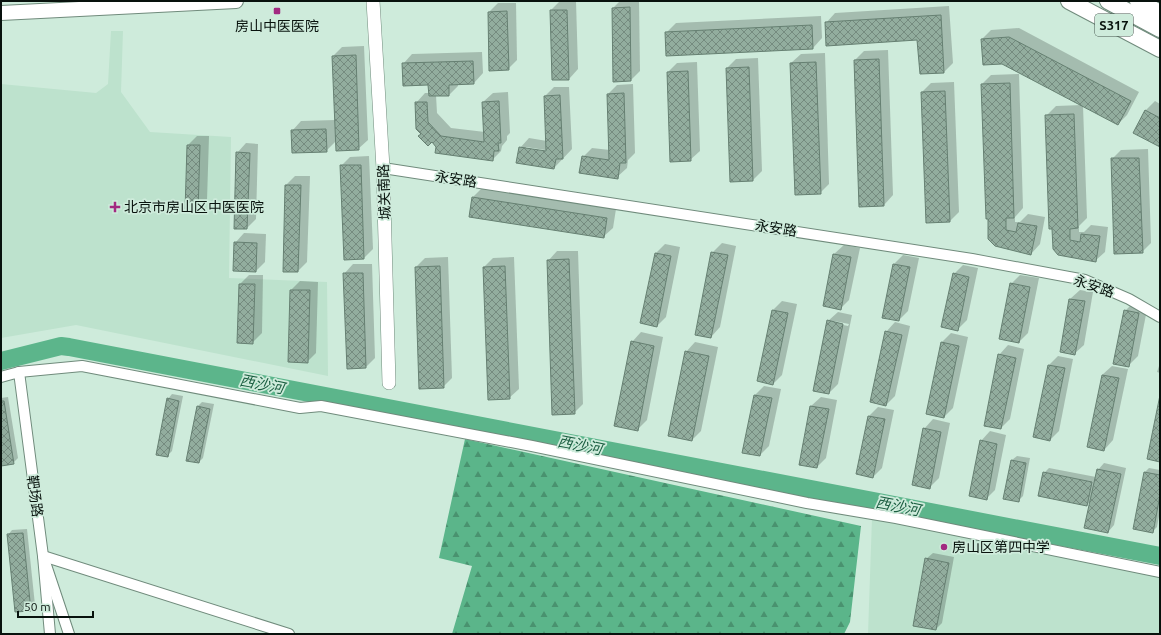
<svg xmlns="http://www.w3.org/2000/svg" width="1161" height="635" viewBox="0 0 1161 635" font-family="Ubuntu,'Noto Sans SC',sans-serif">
<defs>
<pattern id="forest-firs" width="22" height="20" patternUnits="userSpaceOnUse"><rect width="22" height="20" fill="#5bb58a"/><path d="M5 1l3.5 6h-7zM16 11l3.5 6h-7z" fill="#49926f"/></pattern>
<pattern id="building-cross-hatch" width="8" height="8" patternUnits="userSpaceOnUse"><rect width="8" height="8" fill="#92ad9e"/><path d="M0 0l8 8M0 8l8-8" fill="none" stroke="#758b7f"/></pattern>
</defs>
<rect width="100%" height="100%" fill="#ceebdb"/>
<!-- built -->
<g fill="#bde2cd">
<path d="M111 31H123L121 92 150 132 231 137 229 278 327 282 328 376 76 325 1 338V84L96 93 108 84Z"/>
<path d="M872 518 1160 576V634H868Z"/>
</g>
<!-- forest -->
<path fill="url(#forest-firs)" d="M465 439 861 526 850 622 844 634H452L472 566 439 558Z"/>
<!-- shadow -->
<g fill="#0003" fill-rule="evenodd">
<path d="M560 1H576L578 69 569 79 551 10Z"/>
<path d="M620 1H639L640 71 631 80H614L613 8Z"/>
<path d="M498 3H516L517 60 508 69 489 12Z"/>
<path d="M949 6 953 63 944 72 918 39 826 23 835 13Z"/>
<path d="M821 16 822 38 813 48 666 33 676 23Z"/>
<path d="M1019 28 1139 92 1127 115 1118 124 1083 106 1087 218 1079 226V232H1084L1091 225 1108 227 1105 252 1095 261 1059 254 1046 116 1056 106 1082 105 982 39 991 30Z"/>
<path d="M364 46 368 140 358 149 336 141 326 151 292 131 301 121 335 120 333 56 342 47Z"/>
<path d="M888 50 893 195 884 205 855 60 864 51Z"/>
<path d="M482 52 483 73 474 83H458V86L449 95H436L437 113 451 128 485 132 483 102 493 93 508 92 510 133 507 136V140L502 146 501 151 492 160 437 146 422 134 416 103 425 93H430L429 84 403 64 412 54Z"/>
<path d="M825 53 829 184 820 193 791 63 801 54Z"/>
<path d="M758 58 762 171 753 180 731 181 727 68 736 59Z"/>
<path d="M697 62 700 151 690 160 668 72 677 63Z"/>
<path d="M1019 74 1023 208 1015 217V222H1020L1028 214 1045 217 1040 244 1031 254 995 245 982 84 991 75Z"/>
<path d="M954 82 959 212 950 221 927 222 922 92 931 83Z"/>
<path d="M633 84 635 153 628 160 627 168 617 177 583 157 592 148 610 150 608 94 617 85Z"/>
<path d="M554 87H569L572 149 554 168 520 148 529 138 547 141 545 96ZM526 147 552 151 551 153 526 149Z"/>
<path d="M1155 101 1160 104V146L1134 132 1146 110Z"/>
<path d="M197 136H209L207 201 198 211 188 145Z"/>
<path d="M246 143 258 144 256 219 247 228 237 153Z"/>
<path d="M1148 149 1151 243 1142 252 1112 159 1121 150Z"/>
<path d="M369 156 373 249 364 258 341 166 350 157Z"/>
<path d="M295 176H310L307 262 298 271 286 185Z"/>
<path d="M482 188 616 209 613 228 603 237 473 197Z"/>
<path d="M244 233 266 234 265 262 256 271 235 243Z"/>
<path d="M722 243 736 246 720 327 711 337 712 253Z"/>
<path d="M665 244 680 247 666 317 657 326 655 254Z"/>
<path d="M844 245 860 248 849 300 840 309 834 254Z"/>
<path d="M557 251H578L583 404 574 413 548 261Z"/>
<path d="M903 255 919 258 908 311 899 320 894 264Z"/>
<path d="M448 257 452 378 443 387 416 267 425 258Z"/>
<path d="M514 257 519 389 509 398 484 267 493 258Z"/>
<path d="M353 264H372L375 358 366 367 344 274Z"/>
<path d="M963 265 978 268 967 320 957 330 954 274Z"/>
<path d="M249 275H263L262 333 252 343 240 284Z"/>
<path d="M1020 275 1039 278 1028 333 1019 342 1000 339 1011 284Z"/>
<path d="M300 281 318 282 316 353 307 362 291 290Z"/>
<path d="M1080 290 1093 292 1084 345 1074 354 1061 351 1070 299Z"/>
<path d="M782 301 797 304 782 375 773 384V310Z"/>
<path d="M1134 302 1148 304 1138 356 1128 366 1125 311Z"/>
<path d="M838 312 852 315 838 384 829 393 828 321ZM834 321 849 324 848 326 834 323Z"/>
<path d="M895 322 910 326 895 396 886 405V332Z"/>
<path d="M641 332 663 337 647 420 637 430 632 342Z"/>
<path d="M951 333 968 337 953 408 944 417 942 342Z"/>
<path d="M695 342 718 347 701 431 692 440 686 352Z"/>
<path d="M1008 345 1024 349 1010 419 1001 428 999 355Z"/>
<path d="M1058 356 1073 359 1059 431 1050 440 1034 437 1049 365Z"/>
<path d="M1160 363V373L1157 372Z"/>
<path d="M1112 366 1128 369 1113 440 1104 450 1102 375Z"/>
<path d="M764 386 781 389 769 446 760 455 755 395Z"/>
<path d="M172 394 183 396 172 451 167 456 168 399Z"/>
<path d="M8 397 18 458 13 463 1 465V398Z"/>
<path d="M821 397 837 400 826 458 817 467 800 464 811 406Z"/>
<path d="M202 402 214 404 203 458 199 462 198 406Z"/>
<path d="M878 407 894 410 882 468 873 477 869 416Z"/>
<path d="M933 419 950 423 939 478 930 487 924 429Z"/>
<path d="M990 431 1006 435 995 490 986 499 981 441Z"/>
<path d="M1017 456 1030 458 1023 496 1018 501 1012 460Z"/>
<path d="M1104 463 1126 468 1114 525 1108 532 1091 501 1087 505 1044 473 1049 468 1096 477 1098 470Z"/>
<path d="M1149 468 1160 470V511L1157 527 1152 532 1145 472Z"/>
<path d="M27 529 35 605 31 610 8 535 12 530Z"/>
<path d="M933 553 954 557 942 623 936 629 926 559Z"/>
</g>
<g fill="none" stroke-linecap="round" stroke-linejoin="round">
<!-- river -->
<path stroke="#5cb58b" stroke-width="18" d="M1 361 61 346 69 347 1160 556"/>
</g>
<!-- building -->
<g fill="url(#building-cross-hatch)" stroke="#668072">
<path d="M630 7 631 81 613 82 612 8Z"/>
<path d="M550 10H567L569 80H552Z"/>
<path d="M507 11 509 70 489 71 488 12Z"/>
<path d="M941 15 944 73 920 74 917 40 826 46 825 22Z"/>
<path d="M812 25 813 49 666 56 665 32Z"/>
<path d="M1009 37 1131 101 1118 125 1002 64 983 65 981 39Z"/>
<path d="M356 55 359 150 336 151 332 56Z"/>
<path d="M879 59 884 206 859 207 854 60Z"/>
<path d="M473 61 474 84 449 85V96H429L428 85 403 86 402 63Z"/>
<path d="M816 62 821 194 795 195 790 63Z"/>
<path d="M749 67 753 181 730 182 726 68Z"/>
<path d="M688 71 691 161 670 162 667 72Z"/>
<path d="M1010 83 1014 218H1006V230L1016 232 1018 223 1037 226 1031 255 995 246 988 239V219H986L981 84Z"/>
<path d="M945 91 950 222 926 223 921 92Z"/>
<path d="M624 93 626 163H620L618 179 579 173 582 156 609 160 607 94Z"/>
<path d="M560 95 563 159H556L554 169 516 163 519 147 546 151 544 96Z"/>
<path d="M499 101 501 143H498L499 151H494L493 161 435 153 436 147 432 142 428 146 418 136 421 134 416 129 415 102H427L428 122 441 136 484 142 482 102Z"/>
<path d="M1145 110 1160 118V147L1133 133Z"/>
<path d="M1074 114 1078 228 1070 229V240L1080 242 1081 234 1100 236 1096 262 1058 255 1053 249 1052 229H1049L1045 115Z"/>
<path d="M326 129 327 152 292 153 291 130Z"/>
<path d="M187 145H200L198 212 185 211Z"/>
<path d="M236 152 250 153 247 229H234Z"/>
<path d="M1111 158H1139L1143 253 1114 254Z"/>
<path d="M340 165H361L364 259 344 260Z"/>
<path d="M285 185H301L298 272H283Z"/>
<path d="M472 197 607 218 604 238 469 217Z"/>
<path d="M234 242 257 243 256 272 233 271Z"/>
<path d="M711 252 728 255 711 338 695 335Z"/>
<path d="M655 253 671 256 657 327 640 323Z"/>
<path d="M833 254 851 257 841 310 823 306Z"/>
<path d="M569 259 575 414 552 415 547 260Z"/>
<path d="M893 264 910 267 899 321 882 318Z"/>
<path d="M440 266 444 388 419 389 415 267Z"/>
<path d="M505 266 510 399 488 400 483 267Z"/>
<path d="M343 273H363L366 368 347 369Z"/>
<path d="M953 273 969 277 958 331 941 327Z"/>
<path d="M1010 283 1030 287 1019 343 999 339Z"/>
<path d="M239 284H255L253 344 237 343Z"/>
<path d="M290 290H310L308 363 288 362Z"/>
<path d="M1069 299 1085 301 1075 355 1060 352Z"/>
<path d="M772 310 788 313 773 385 757 381Z"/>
<path d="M1124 310 1139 313 1129 367 1113 364Z"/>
<path d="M827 320 843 324 829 394 813 391Z"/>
<path d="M885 331 902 335 886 406 870 402Z"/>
<path d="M631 341 654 346 638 431 614 426Z"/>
<path d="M941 342 959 346 944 418 926 414Z"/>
<path d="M685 351 709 356 692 441 668 436Z"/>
<path d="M998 354 1016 358 1001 429 984 426Z"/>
<path d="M1048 365 1065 368 1050 441 1033 437Z"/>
<path d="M1102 375 1119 378 1104 451 1087 447Z"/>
<path d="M754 395 772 398 760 456 742 453Z"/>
<path d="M1160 395V462L1147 459Z"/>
<path d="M167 398 179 401 168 457 156 455Z"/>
<path d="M1 401H4L14 464 1 466Z"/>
<path d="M197 406 210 409 199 463 186 461Z"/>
<path d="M810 406 829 409 817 468 799 465Z"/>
<path d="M868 416 885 419 873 478 856 474Z"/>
<path d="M923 428 941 432 930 489 912 485Z"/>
<path d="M980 440 997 444 987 500 969 496Z"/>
<path d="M1011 460 1026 463 1019 502 1003 499Z"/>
<path d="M1097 469 1121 474 1108 533 1084 528Z"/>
<path d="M1043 472 1092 482 1087 506 1038 496Z"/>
<path d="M1144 472 1160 475V495L1153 533 1133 529Z"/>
<path d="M23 533 31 611 15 612 7 534Z"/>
<path d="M925 558 949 563 936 630 913 626Z"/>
</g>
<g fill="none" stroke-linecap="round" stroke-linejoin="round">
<defs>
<g id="minor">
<path d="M383 168 972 259 1085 280 1129 299 1160 317"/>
<path d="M19 372 82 366 300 408 321 406 532 446 807 503 896 518 1160 572"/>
<path d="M1 377 19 372 43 556 69 634"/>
<path d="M50 634 43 556 289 634"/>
</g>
<path id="tertiary" d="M373 1 383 168 389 383"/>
<path id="secondary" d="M1 13 236 1"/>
<g id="primary">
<path d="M1069 1 1160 49"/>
<path d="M1108 1 1160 29"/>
<path d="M1138 1 1160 13"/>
</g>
</defs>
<!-- minor casing -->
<use href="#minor" stroke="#708b7c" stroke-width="12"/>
<!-- tertiary casing -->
<use href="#tertiary" stroke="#708b7c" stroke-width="14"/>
<!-- secondary casing -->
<use href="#secondary" stroke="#708b7c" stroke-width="16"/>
<!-- primary casing -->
<use href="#primary" stroke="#708b7c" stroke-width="18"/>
<!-- minor -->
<use href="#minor" stroke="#fff" stroke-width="10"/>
<!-- tertiary -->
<use href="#tertiary" stroke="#fff" stroke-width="13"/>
<!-- secondary -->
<use href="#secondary" stroke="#fff" stroke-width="14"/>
<!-- primary -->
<use href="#primary" stroke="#fff" stroke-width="16"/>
</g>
<!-- markers -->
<g fill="#a22981" stroke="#ceebdb" stroke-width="1.5">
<rect x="273" y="7" width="8" height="8" rx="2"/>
<path d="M113 201h4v4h4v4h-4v4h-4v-4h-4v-4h4z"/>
<circle cx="944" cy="547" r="4"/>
</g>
<g text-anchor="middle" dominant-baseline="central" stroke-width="3.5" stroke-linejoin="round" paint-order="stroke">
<!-- shield labels -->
<rect fill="#ceebdb" stroke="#43534b" stroke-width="1" x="1095" y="14" width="38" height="22" rx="3"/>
<g font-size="13" font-weight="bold" fill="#08120d">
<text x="1114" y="25">S317</text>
</g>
<!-- poi labels -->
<g font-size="14" fill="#08120d" stroke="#ceebdb" text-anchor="start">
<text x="277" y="26" text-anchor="middle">房山中医医院</text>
<text x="124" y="207">北京市房山区中医医院</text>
<text x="952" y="547">房山区第四中学</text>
</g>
<!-- street labels -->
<g font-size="14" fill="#08120d" stroke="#ceebdb">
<text transform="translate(456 179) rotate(9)">永安路</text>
<text transform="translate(384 192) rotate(-92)">城关南路</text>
<text transform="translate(776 228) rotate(9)">永安路</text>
<text transform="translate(1094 286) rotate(19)">永安路</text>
<text transform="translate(35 496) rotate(82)">靶场路</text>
</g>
<!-- water labels -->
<g font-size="15" font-style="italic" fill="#1b5e41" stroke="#ceebdb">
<text transform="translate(262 384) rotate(11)">西沙河</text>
<text transform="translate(580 445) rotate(11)">西沙河</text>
<text transform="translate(898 506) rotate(11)">西沙河</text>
</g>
</g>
<!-- border -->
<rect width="1161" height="635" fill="none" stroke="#08120d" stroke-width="4"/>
<!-- scale -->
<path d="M18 611v6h75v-6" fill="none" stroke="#08120d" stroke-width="2"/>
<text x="24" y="611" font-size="12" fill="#08120d" stroke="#ceebdb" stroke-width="3" paint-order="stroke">50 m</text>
</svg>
